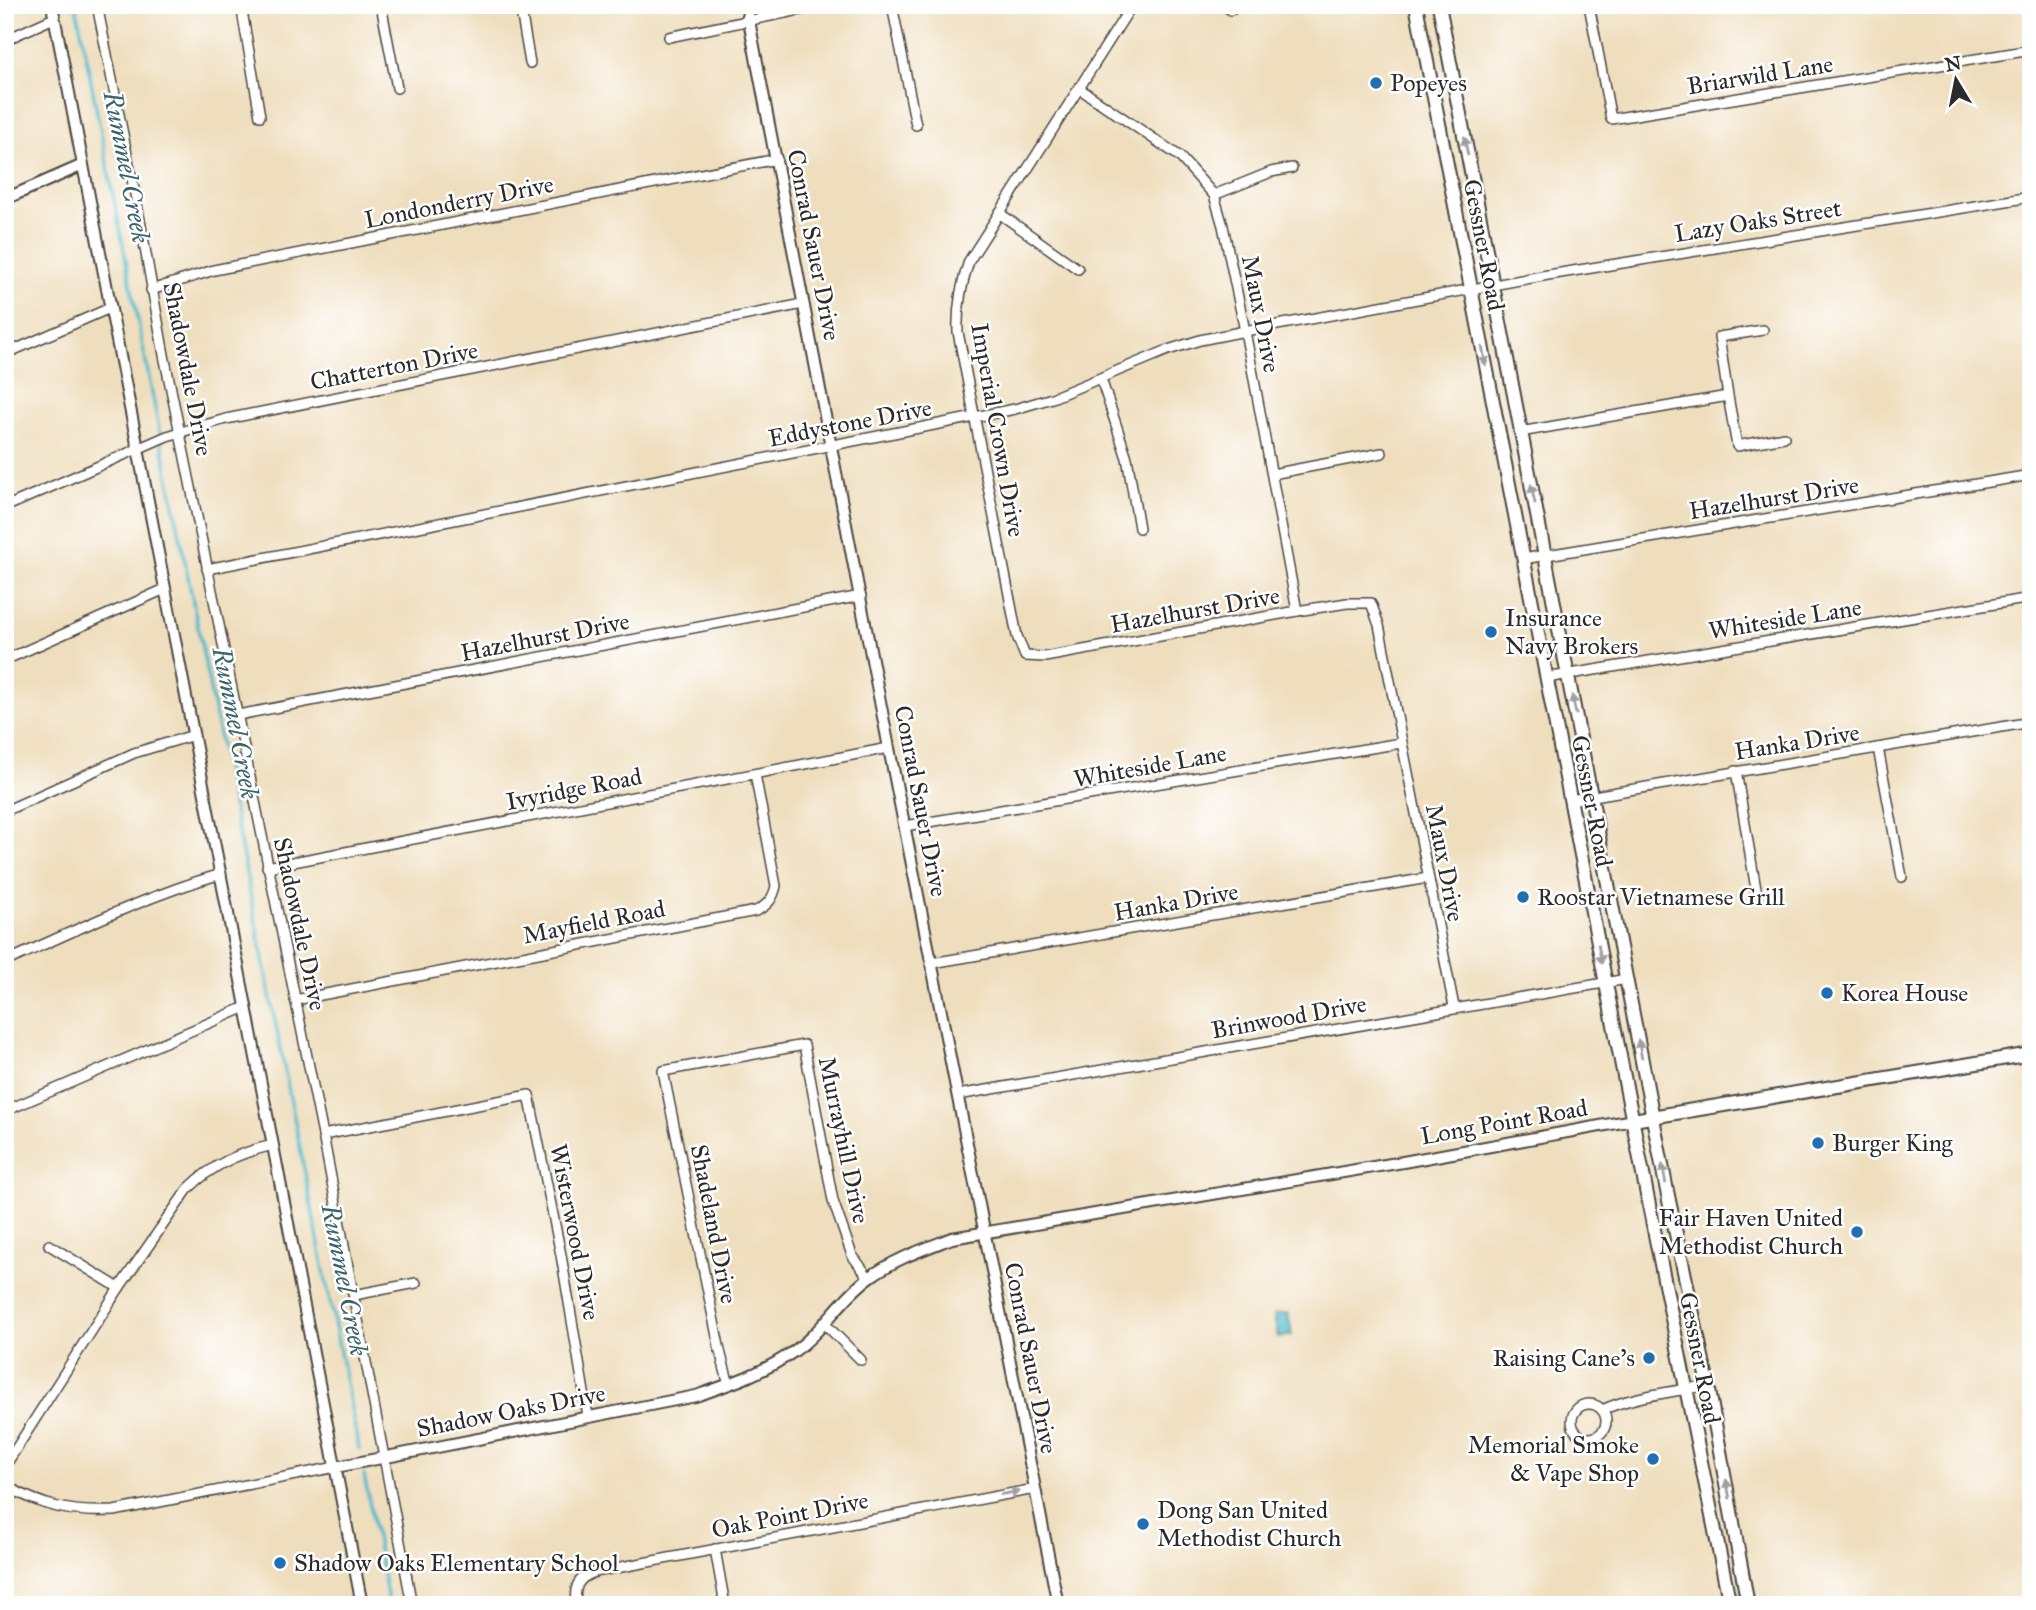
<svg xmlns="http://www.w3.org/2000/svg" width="2036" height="1610" viewBox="0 0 2036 1610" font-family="'IM FELL Great Primer',serif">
<rect width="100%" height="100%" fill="#fff"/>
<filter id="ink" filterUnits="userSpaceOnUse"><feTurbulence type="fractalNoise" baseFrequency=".0143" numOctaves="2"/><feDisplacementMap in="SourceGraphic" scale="14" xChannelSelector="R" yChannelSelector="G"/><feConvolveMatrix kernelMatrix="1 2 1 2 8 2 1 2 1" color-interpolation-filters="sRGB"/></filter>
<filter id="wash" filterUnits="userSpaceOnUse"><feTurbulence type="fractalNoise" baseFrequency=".00686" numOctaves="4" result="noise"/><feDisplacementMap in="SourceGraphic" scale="28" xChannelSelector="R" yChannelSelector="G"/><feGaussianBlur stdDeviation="1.57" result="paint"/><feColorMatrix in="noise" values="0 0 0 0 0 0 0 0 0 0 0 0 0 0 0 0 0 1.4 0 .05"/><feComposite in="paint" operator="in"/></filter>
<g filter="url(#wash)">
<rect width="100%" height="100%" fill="#efdebd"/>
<!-- water -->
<path fill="#4fbacb" stroke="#3d727b" stroke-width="2" d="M1288 1313 1292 1335 1278 1338 1274 1315Z"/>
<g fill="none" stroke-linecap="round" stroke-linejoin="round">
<!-- stream -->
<g stroke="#4fbacb" stroke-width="3.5">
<path d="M76 5 359 1449"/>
<path d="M364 1475 389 1605"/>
</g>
</g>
</g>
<g filter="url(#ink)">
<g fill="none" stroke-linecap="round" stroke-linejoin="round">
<defs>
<g id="minor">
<path d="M97 5 138 209 164 355 323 1135 412 1605"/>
<path d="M241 5 260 116"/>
<path d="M381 5 397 88"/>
<path d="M520 5 530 63"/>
<path d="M892 5 916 125"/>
<path d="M1132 5 969 261C961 285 957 307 958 332L1017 636 1025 656 1045 657 1297 611 1347 603H1371L1379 625 1454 1007"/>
<path d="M1224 5 1231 10"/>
<path d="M1589 5 1611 119 2031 50"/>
<path d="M669 37 824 5"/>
<path d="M5 40 54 18"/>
<path d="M1080 89 1179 156 1214 195 1223 226 1245 331 1297 611"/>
<path d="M1214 195 1271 172 1292 168"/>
<path d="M999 213 1078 269"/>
<path d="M151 290 214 270 777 159"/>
<path d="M5 354 110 308"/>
<path d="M1101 379 1127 458 1139 528"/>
<path d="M1728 396 1737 446 1784 437"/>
<path d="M1520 432 1728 396 1719 337 1763 330"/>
<path d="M1272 474 1382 453"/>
<path d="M5 507 167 436 226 419 803 304"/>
<path d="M1523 559 2031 475"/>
<path d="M207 569 1015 409 1052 398 1168 350 1200 340 1245 331 1542 276 2031 197"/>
<path d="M5 660 165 589"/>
<path d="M1546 678 2031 598"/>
<path d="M238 715 861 596"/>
<path d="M1878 748 1902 877"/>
<path d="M1736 771 1757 895"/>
<path d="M1570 800 2031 722"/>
<path d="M5 811 134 753 194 735"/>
<path d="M905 826 1401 743"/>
<path d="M267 867 889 748"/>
<path d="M5 962C76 930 146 896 221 874"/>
<path d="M932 963 1428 878"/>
<path d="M295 1000 756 911C768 905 773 899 776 886L755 774"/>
<path d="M958 1095 1627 979"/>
<path d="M5 1111 246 1007"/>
<path d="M323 1135 529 1095 561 1255 588 1416"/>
<path d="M49 1245 119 1288"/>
<path d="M354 1295 416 1283"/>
<path d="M825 1324 861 1360"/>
<path d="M729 1385 720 1351 663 1071 804 1045 833 1201 852 1255 869 1278"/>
<circle cx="1589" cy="1421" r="17"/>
<path d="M1602 1410C1638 1394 1671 1393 1708 1385"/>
<path d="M5 1466 119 1288 188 1189C213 1164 239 1153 273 1145"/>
<path d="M5 1485C42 1507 72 1513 114 1511L336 1467"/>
<path d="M715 1549 725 1605"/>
<path d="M576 1605C574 1587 577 1578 595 1572L1035 1489"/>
</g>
<g id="tertiary">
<path d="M52 5 362 1605"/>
<path d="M746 5 889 748 1058 1605"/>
<path d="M5 199 83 165"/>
<path d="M336 1467 696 1396C730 1384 763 1373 793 1352 823 1331 841 1298 870 1277 895 1259 924 1249 952 1238L1403 1162 1633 1120"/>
</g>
<g id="secondary">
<path d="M1416 5 1647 1195 1730 1605"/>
<path d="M1439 5 1667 1191 1708 1385 1748 1605"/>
<path d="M1633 1120 2031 1054"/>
</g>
</defs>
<!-- minor casing -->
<use href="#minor" stroke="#484641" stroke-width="12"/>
<!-- tertiary casing -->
<use href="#tertiary" stroke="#484641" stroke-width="14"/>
<!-- secondary casing -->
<use href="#secondary" stroke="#484641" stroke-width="16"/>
<!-- minor -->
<use href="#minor" stroke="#fff" stroke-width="9"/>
<!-- tertiary -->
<use href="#tertiary" stroke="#fff" stroke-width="10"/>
<!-- secondary -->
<use href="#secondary" stroke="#fff" stroke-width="12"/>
</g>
<!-- one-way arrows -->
<defs><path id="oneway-solid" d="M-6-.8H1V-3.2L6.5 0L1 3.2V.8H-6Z" transform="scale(1.75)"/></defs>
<g fill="#a0a0a0">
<use href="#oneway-solid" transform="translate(1466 146) rotate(-101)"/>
<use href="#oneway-solid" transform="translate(1484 356) rotate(79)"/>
<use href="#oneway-solid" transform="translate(1533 494) rotate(-102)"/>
<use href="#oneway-solid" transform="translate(1574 705) rotate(-102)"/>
<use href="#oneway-solid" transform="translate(1600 954) rotate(79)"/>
<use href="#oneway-solid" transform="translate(1640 1049) rotate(-101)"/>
<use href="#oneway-solid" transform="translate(1664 1174) rotate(-100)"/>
<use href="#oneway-solid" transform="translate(1728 1489) rotate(-101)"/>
<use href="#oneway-solid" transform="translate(1010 1493) rotate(-9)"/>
</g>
</g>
<!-- markers -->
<g fill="#1f6fb2" stroke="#fff" stroke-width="2.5">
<circle cx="1376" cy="83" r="7"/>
<circle cx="1491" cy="632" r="7"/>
<circle cx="1523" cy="897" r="7"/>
<circle cx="1827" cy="993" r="7"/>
<circle cx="1818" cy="1143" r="7"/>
<circle cx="1857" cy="1232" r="7"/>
<circle cx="1649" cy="1358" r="7"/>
<circle cx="1653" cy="1459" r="7"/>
<circle cx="1143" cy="1524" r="7"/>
<circle cx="280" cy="1563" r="7"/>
</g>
<g text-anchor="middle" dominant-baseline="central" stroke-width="5" stroke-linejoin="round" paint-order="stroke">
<!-- street labels -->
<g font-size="24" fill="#2b2b2b" stroke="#fff">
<text transform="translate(1760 75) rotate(-9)">Briarwild Lane</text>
<text transform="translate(459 202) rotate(-11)">Londonderry Drive</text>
<text transform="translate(1758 221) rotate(-9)">Lazy Oaks Street</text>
<text transform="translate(814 245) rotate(79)">Conrad Sauer Drive</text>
<text transform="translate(1484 245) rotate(79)">Gessner Road</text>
<text transform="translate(1261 314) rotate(79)">Maux Drive</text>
<text transform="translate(394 366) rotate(-11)">Chatterton Drive</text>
<text transform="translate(188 369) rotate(79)">Shadowdale Drive</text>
<text transform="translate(850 423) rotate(-11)">Eddystone Drive</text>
<text transform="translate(998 430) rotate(80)">Imperial Crown Drive</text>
<text transform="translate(1774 498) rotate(-9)">Hazelhurst Drive</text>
<text transform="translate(1195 610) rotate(-10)">Hazelhurst Drive</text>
<text transform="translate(1785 619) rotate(-9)">Whiteside Lane</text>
<text transform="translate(545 637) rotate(-11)">Hazelhurst Drive</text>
<text transform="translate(1797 742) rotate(-9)">Hanka Drive</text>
<text transform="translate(1150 766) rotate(-10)">Whiteside Lane</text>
<text transform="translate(574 789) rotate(-11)">Ivyridge Road</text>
<text transform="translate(921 801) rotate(79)">Conrad Sauer Drive</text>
<text transform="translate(1592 801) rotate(79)">Gessner Road</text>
<text transform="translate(1445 863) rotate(79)">Maux Drive</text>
<text transform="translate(1176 902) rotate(-10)">Hanka Drive</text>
<text transform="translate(594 922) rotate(-11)">Mayfield Road</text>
<text transform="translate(300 924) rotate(78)">Shadowdale Drive</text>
<text transform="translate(1289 1017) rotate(-10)">Brinwood Drive</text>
<text transform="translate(1504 1122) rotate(-10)">Long Point Road</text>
<text transform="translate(844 1140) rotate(78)">Murrayhill Drive</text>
<text transform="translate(714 1224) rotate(79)">Shadeland Drive</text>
<text transform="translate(575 1232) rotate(79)">Wisterwood Drive</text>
<text transform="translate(1031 1358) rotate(79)">Conrad Sauer Drive</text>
<text transform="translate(1700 1358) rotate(79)">Gessner Road</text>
<text transform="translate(511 1411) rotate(-11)">Shadow Oaks Drive</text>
<text transform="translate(790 1515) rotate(-11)">Oak Point Drive</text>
</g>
<!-- poi labels -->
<g font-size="24" fill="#2b2b2b" stroke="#fff" text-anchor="start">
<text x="1390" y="83">Popeyes</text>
<text x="1505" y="618">Insurance<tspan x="1505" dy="28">Navy Brokers</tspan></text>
<text x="1537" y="897">Roostar Vietnamese Grill</text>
<text x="1841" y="993">Korea House</text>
<text x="1832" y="1143">Burger King</text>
<text x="1843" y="1218" text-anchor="end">Fair Haven United<tspan x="1843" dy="28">Methodist Church</tspan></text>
<text x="1635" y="1358" text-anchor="end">Raising Cane's</text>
<text x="1639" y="1445" text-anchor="end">Memorial Smoke<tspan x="1639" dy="28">&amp; Vape Shop</tspan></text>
<text x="1157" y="1510">Dong San United<tspan x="1157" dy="28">Methodist Church</tspan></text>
<text x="294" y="1563">Shadow Oaks Elementary School</text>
</g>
<!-- water labels -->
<g font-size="26" font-style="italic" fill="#39646b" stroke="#fff">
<text transform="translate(127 167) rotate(79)">Rummel Creek</text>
<text transform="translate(236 723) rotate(79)">Rummel Creek</text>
<text transform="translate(345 1280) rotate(79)">Rummel Creek</text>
</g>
</g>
<!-- margin -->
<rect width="2036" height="1610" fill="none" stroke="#fff" stroke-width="28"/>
<!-- north arrow -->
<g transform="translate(1956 80) rotate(350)" stroke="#ffffff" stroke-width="5" paint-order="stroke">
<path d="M0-5L12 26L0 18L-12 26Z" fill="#2b2b2b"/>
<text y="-10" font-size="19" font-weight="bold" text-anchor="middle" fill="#2b2b2b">N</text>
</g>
</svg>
